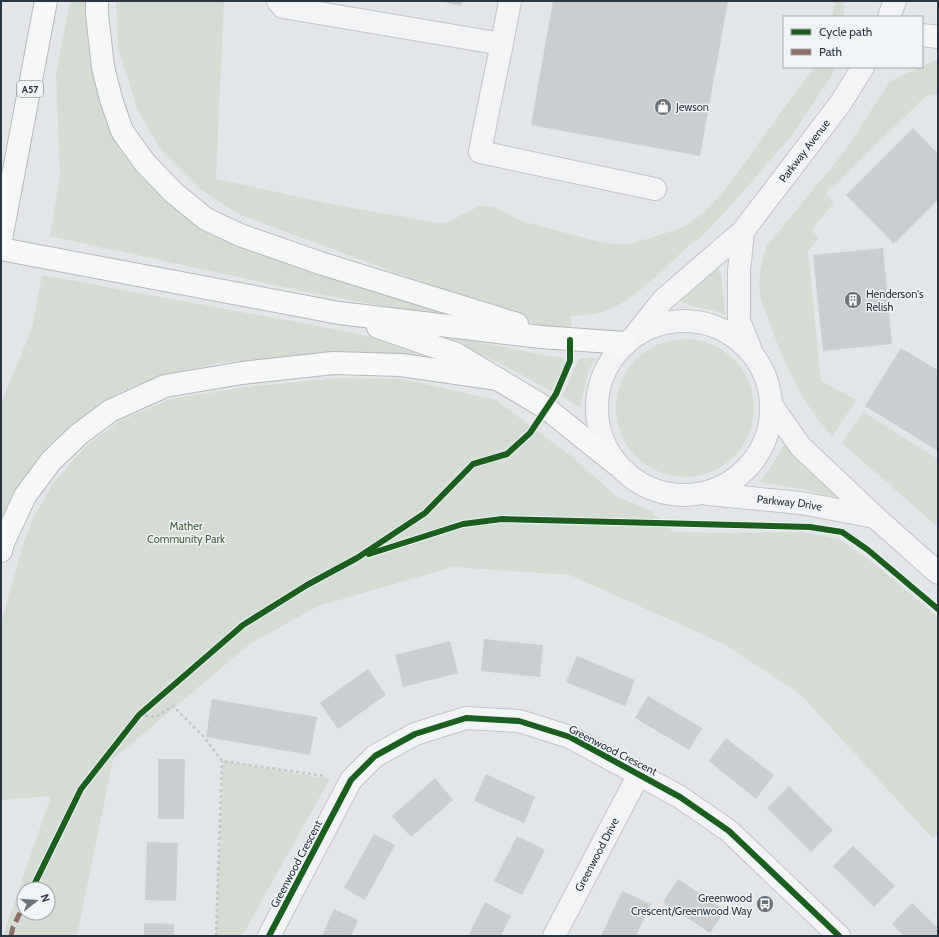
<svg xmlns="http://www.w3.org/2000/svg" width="939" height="937" viewBox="0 0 939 937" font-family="Cabin,sans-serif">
<rect width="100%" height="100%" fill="#e3e6e8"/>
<!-- green -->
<g fill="#d5dcd3" fill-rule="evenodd">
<path d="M70 1H91L107 114 117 146 141 176 166 201 202 227 448 313 446 317 311 293 50 236 60 176 56 74Z"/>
<path d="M116 1H224L216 179 336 205 437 223H446L479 206 494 207 521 221 604 243 631 244 684 227 703 213 724 191 814 67H837L793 134 729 208 698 240 693 242C670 262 631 305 602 312 592 315 581 315 571 316L572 332 537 325 238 214 200 189 161 150 138 111 118 48Z"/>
<path d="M835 1H845L843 17H832Z"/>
<path d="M938 59V94L926 96 826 193 834 203 811 230 819 238 808 251 821 381 857 400 832 436C802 403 785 366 770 324 767 315 762 305 760 295 758 279 761 262 766 247L845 151 889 83 897 78Z"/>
<path d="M718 265 721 275 725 315C711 308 696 309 682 302L681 299Z"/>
<path d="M42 275 349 332 427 350 428 355 344 352 218 363 154 378 118 393 92 416 1 538V404L32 328Z"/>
<path d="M432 335C477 339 520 352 565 358V364L551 391 496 361Z"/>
<circle cx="685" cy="408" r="69"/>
<path d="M595 358 588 373 580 408 562 396 579 359Z"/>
<path d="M339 378 403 379 496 400 571 456 616 496 651 511 674 532 718 533 800 532 839 539 875 564 938 617V834L933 839 800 694 724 644 570 575 453 567 318 606 250 644 113 759 77 936H3L51 796 1 800V625L19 558 32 519 54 482 86 446 118 422 170 399 246 387ZM24 889H48V913H24Z"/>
<path d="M863 412 938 459V527L842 443Z"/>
<path d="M785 443 839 498 807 490 759 482 773 464Z"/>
<path d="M223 761 330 779 242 936H216Z"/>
</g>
<!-- building -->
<g fill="#cbced0">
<path d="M440 1H462L461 6Z"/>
<path d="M553 1H728L700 156 531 125Z"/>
<path d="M913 128 938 154V200L894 244 846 195Z"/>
<path d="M883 248 892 344 823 351 813 255Z"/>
<path d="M901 348 938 370V451L865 406Z"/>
<path d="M484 639 543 645 540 677 481 671Z"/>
<path d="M450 641 458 673 403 687 395 655Z"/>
<path d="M577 656 635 680 625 706 566 682Z"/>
<path d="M368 669 386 695 338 729 320 703Z"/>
<path d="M648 696 702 728 689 750 635 718Z"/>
<path d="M212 699 317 717 310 755 206 737Z"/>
<path d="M726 738 774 775 756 799 709 761Z"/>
<path d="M158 759H185L184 819H158Z"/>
<path d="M486 774 535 797 524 823 474 801Z"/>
<path d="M435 778 453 800 411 837 392 816Z"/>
<path d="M789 786 833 830 811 852 767 808Z"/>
<path d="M374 834 395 845 365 900 344 888Z"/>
<path d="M517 836 545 850 522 895 494 881Z"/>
<path d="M147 842 178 843 176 901 145 900Z"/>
<path d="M853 846 895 886 874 907 833 866Z"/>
<path d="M678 879 725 910 710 933 663 902Z"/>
<path d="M622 891 651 904 636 936H601Z"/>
<path d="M485 902 511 916 501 936H468Z"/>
<path d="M912 903 938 928V936H904L892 924Z"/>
<path d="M334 909 358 920 351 936H322Z"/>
<path d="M144 923 174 924V936H144Z"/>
</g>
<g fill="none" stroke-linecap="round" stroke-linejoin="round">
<defs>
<g id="minor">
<path d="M278 1 283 7 502 44"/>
<path d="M510 1C501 52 489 102 480 152L655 189"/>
<path d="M889 17 895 1"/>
<path d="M922 35 938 37"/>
<path d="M743 231 739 271V321L750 348"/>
<circle cx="684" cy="408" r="87"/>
<path id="s1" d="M636 334 663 300 743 231 840 104 863 67"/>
<path d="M772 406 800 446 875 517 938 573"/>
<path id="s2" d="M708 494 801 503 875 517"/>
<path d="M269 936 351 780 375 756 415 734 466 718 519 721 570 737 680 797 729 831 839 936"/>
<path id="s3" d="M554 936 639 774"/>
</g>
<g id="highway">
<path d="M97 1V14L103 67 111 99 122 131 145 163 174 193 206 219 240 235 320 263 517 324"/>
<path d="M1 239 46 1"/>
<path d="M1 249 339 313 541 337 625 343"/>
<path d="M378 327 456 354 546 408 617 465"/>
<path d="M1 551 3 543 25 496 51 461 78 435 110 411 165 386 242 373 333 363 401 365 498 379"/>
</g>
</defs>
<!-- minor casing -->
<use href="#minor" stroke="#c1c4c6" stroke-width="24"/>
<!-- highway casing -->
<use href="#highway" stroke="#b5b9bd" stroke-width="24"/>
<!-- path -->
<g stroke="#c1c6c8" stroke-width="2.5" stroke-dasharray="3 3" stroke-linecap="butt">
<path d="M139 715 156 717 173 706 204 737 222 761 325 776"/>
<path d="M216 936 222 761"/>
</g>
<!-- minor -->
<use href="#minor" stroke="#f2f4f5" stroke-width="22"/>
<!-- highway -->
<use href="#highway" stroke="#f6f7f7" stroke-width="22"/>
<!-- quiet -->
<path stroke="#8d6e63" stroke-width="5" stroke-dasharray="10 5" stroke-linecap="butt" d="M11 936 13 927 24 905"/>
<defs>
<g id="cycleway">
<path d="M369 554 463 524 502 519 810 527 842 532 868 550 938 609"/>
<path d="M32 889 81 789 139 715 243 625 307 585 357 558 425 513 473 464 507 454 530 433 556 394 570 361V340"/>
<path d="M269 936 351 780 375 756 415 734 466 718 519 721 570 737 680 797 729 831 839 936"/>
</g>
</defs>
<!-- cycleway casing -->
<use href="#cycleway" stroke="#f0f4f7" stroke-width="8"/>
<!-- cycleway -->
<use href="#cycleway" stroke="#1b5e20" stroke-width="6"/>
</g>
<!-- icons -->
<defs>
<symbol id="shop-disc" viewBox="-11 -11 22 22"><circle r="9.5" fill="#69747c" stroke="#f0f4f7"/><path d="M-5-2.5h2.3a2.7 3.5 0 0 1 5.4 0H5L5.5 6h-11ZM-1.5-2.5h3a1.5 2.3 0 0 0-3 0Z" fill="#fff"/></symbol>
<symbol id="building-disc" viewBox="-11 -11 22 22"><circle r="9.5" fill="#69747c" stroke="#f0f4f7"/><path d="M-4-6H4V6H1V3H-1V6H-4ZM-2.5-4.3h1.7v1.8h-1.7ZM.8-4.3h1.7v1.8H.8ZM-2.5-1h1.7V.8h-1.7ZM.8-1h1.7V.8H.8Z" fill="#fff"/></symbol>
<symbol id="bus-disc" viewBox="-11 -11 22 22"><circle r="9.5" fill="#69747c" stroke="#f0f4f7"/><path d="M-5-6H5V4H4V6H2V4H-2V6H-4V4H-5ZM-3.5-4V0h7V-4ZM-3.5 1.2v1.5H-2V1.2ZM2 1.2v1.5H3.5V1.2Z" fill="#fff"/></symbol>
</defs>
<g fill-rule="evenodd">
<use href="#shop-disc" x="653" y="97" width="20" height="20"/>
<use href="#building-disc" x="843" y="290" width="20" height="20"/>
<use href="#bus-disc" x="755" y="894" width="20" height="20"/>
</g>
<g text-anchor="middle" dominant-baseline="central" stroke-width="3" stroke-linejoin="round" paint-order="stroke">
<!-- shield labels -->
<rect fill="#f0f4f7" stroke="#646f78" stroke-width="1" x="17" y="81" width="26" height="16" rx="3"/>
<g font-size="10" font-weight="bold" fill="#283642">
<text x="30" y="89">A57</text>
</g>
<!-- poi labels -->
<g font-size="11" fill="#283642" stroke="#f0f4f7" text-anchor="start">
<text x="676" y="107">Jewson</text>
<text x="866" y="294">Henderson's<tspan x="866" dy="13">Relish</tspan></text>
<text x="752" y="898" text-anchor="end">Greenwood<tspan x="752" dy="13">Crescent/Greenwood Way</tspan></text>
</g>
<!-- street labels -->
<g font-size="11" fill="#283642" stroke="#f0f4f7">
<text stroke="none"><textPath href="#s1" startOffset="250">Parkway Avenue</textPath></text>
<text stroke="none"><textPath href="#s2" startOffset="82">Parkway Drive</textPath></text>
<text transform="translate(613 750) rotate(27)">Greenwood Crescent</text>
<text stroke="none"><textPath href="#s3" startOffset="92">Greenwood Drive</textPath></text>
<text transform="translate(296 864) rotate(-62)">Greenwood Crescent</text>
</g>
<!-- park labels -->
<g font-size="11" fill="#435e35" stroke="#f0f4f7">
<text x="186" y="526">Mather<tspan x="186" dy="13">Community Park</tspan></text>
</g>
</g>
<!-- border -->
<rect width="939" height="937" fill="none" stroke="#283642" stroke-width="4"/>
<!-- legend -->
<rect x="783" y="16" width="140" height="52" fill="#f0f4f7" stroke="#a0a8af"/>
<rect x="791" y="29" width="20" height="6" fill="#1b5e20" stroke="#a0a8af"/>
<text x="819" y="36" font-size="12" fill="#283642">Cycle path</text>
<rect x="791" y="49" width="20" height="6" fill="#8d6e63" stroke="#a0a8af"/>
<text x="819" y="56" font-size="12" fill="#283642">Path</text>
<!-- north arrow -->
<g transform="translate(36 901) rotate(73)"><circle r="19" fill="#f0f4f7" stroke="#a0a8af"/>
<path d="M0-3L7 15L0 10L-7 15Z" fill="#69747c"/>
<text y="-6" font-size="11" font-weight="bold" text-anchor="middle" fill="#283642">N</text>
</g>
</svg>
